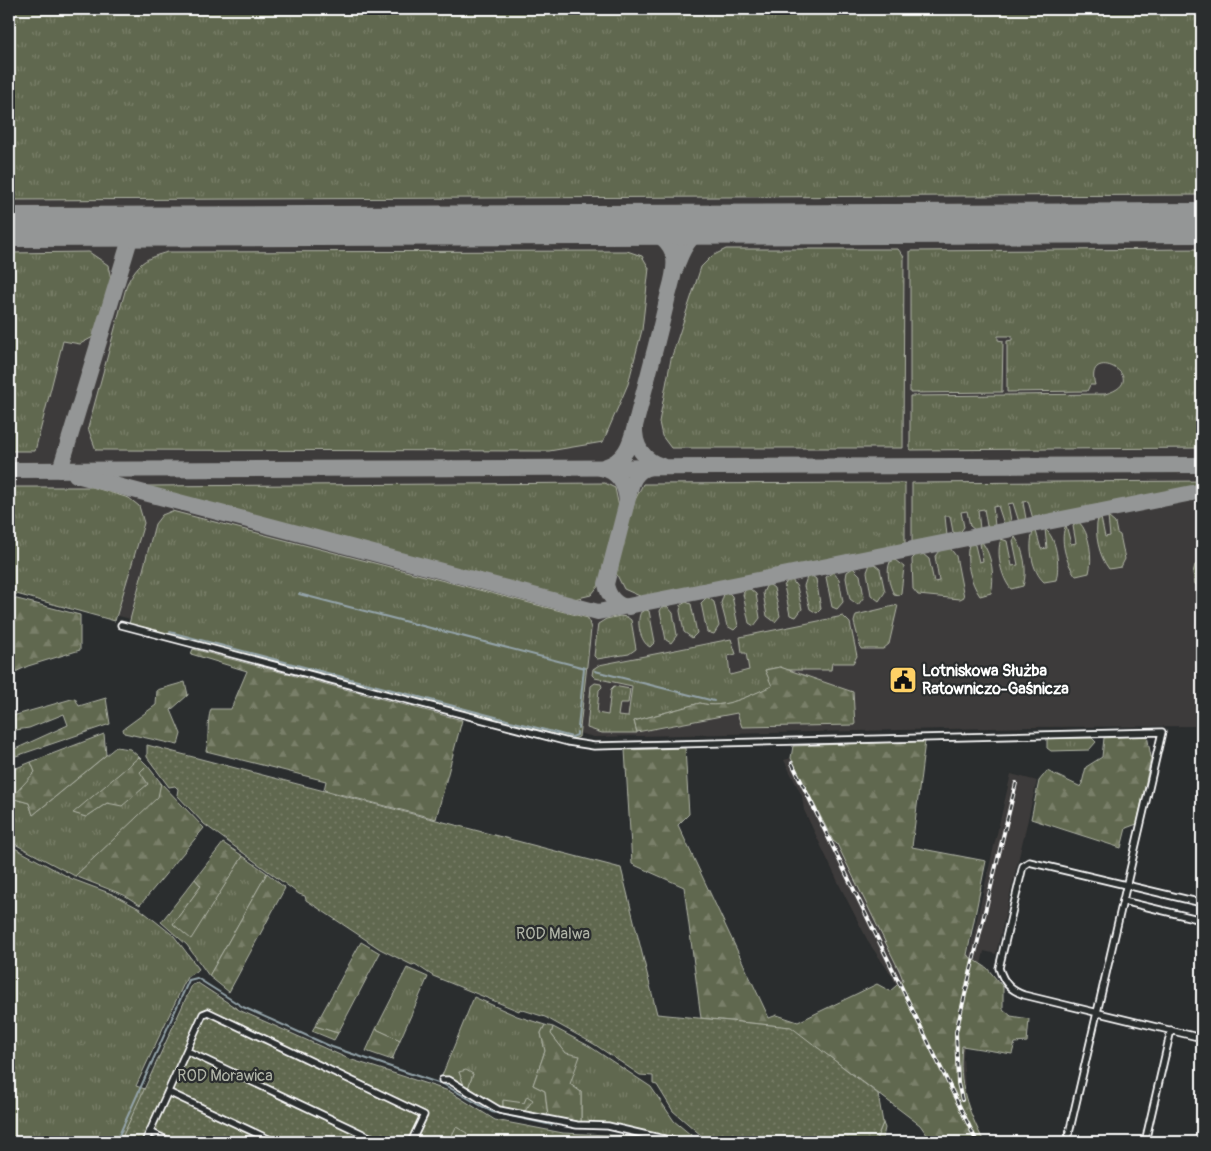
<svg xmlns="http://www.w3.org/2000/svg" width="1211" height="1151" viewBox="0 0 1211 1151" font-family="Pangolin,sans-serif">
<defs>
<pattern id="grass-tufts" width="24" height="20" patternUnits="userSpaceOnUse" patternTransform="scale(1.25)"><rect width="24" height="20" fill="#61684f"/><path d="M3 7l-1-3M5 7V3M7 7l1-3M15 17l-1-3M17 17v-4M19 17l1-3" fill="none" stroke="#797f69"/></pattern>
<pattern id="forest-firs" width="22" height="20" patternUnits="userSpaceOnUse" patternTransform="scale(1.25)"><rect width="22" height="20" fill="#61684f"/><path d="M5 1l3.5 6h-7zM16 11l3.5 6h-7z" fill="#797f69"/></pattern>
<pattern id="garden-dots" width="8" height="8" patternUnits="userSpaceOnUse" patternTransform="scale(1.25)"><rect width="8" height="8" fill="#61684f"/><path d="M2 2h.1M6 6h.1" fill="none" stroke="#797f69" stroke-width="1.8" stroke-linecap="round"/></pattern>
</defs>
<rect width="100%" height="100%" fill="#2a2d2e"/>
<filter id="ink" filterUnits="userSpaceOnUse"><feTurbulence type="fractalNoise" baseFrequency=".02" numOctaves="2"/><feDisplacementMap in="SourceGraphic" scale="10" xChannelSelector="R" yChannelSelector="G"/><feConvolveMatrix kernelMatrix="1 2 1 2 8 2 1 2 1" color-interpolation-filters="sRGB"/></filter>
<g filter="url(#ink)">
<!-- built -->
<g fill="#3e3b3a">
<path d="M9 9H1202V726L1030 727 594 737 9 588Z"/>
<path d="M791 758 833 841 959 995 1011 774 1037 781 996 954 984 951 965 1036 963 1058 966 1100 984 1142H972L892 976 869 943 840 886 804 810 802 796 784 760Z"/>
</g>
<!-- grass -->
<g fill="url(#grass-tufts)" stroke="#b0b4a7">
<path d="M9 9H1202V195L9 200Z"/>
<path d="M726 249H898L904 257 903 448H671L662 436 659 422 671 359 701 267 712 256Z"/>
<path d="M1202 249V448L910 450V396L1105 394C1156 380 1083 341 1095 385H1090L1087 391 1007 392V341L1012 340V336H998V340L1003 341 1002 392 910 393V251Z"/>
<path d="M627 251 642 256 649 268 642 330 628 384 603 442 549 451 96 450 88 428 127 284C138 263 145 258 168 252Z"/>
<path d="M89 252 108 265 112 284 95 336 80 344 63 341 35 451H9V253Z"/>
<path d="M1202 481V485L1033 519 1028 501 1023 502 1026 519 1019 522 1013 503 1008 504 1011 521 1004 524 998 506 993 507 995 526H987L984 509 978 510 980 529 975 530 970 526 967 511 961 512 964 527 959 534 953 532 950 516H945L947 536 912 543V483Z"/>
<path d="M605 483 615 488 619 507 618 517 600 584 591 595 574 599 145 486Z"/>
<path d="M905 483V544L642 597 624 589 615 571 632 506 643 484Z"/>
<path d="M9 487H92L129 498 139 506 144 523 115 621 9 592Z"/>
<path d="M172 511 588 618 591 629 579 737 573 739 129 624 155 524 162 515Z"/>
<path d="M1108 517 1115 523 1117 533 1120 535 1125 559 1121 567 1109 569C1099 556 1094 534 1098 518H1101L1105 537 1110 536Z"/>
<path d="M1079 522C1090 533 1093 559 1089 573L1076 576C1066 564 1059 538 1066 525L1071 544 1076 543 1073 526Z"/>
<path d="M1045 529C1057 538 1060 566 1056 580L1044 582C1032 571 1028 547 1033 532L1036 531 1041 549 1047 548Z"/>
<path d="M1015 537C1024 549 1028 572 1023 586L1011 589C1001 577 996 553 1001 539L1007 541 1012 566 1018 565 1013 541Z"/>
<path d="M982 542C992 555 995 578 991 593L980 596C970 582 965 560 969 544H973L975 545 979 562 983 561 980 544Z"/>
<path d="M950 548 956 556 964 597 960 599 918 595 913 589 912 559 917 554H923L929 559 934 582 939 581 935 556 939 551Z"/>
<path d="M895 560 904 567 901 593 899 595 894 594C889 586 886 571 890 562Z"/>
<path d="M1202 561V589L1195 584 1193 573 1195 565Z"/>
<path d="M870 564H874L880 569 885 592 879 601 871 595 867 572Z"/>
<path d="M853 568 860 575 864 597 858 605 850 599 846 578 847 572Z"/>
<path d="M833 572 839 579 843 602 837 609 832 607 826 577Z"/>
<path d="M812 576 816 579 821 609 817 613 810 609 804 586 807 577Z"/>
<path d="M792 580 797 587 802 609 796 617 790 615 784 586 787 581Z"/>
<path d="M770 585 774 588 780 616 775 622 767 616 763 593 766 586Z"/>
<path d="M750 589 756 594 760 618 754 626 749 623 743 594 745 590Z"/>
<path d="M729 593 732 596 738 626 734 630 727 626 721 603 724 594Z"/>
<path d="M707 597 714 602 719 626 714 634 707 632 701 603Z"/>
<path d="M686 602 691 604 697 633 692 638 684 632 680 611 681 605Z"/>
<path d="M898 605 889 644 883 649H861L854 622 856 615Z"/>
<path d="M667 606 673 613 677 635 671 643 666 640 660 611 662 607Z"/>
<path d="M646 610 649 611 655 642 650 647C640 642 636 621 641 612Z"/>
<path d="M620 616 627 617 631 620 636 649 629 654 597 659 594 656 598 624 606 619Z"/>
<path d="M843 616 850 623 857 656 853 663H832L831 670H788L780 667 765 670 773 686C750 695 724 710 700 703L634 721 637 733H602L587 728 591 686 595 683 601 684 602 687 599 690 597 713 608 715 611 689 614 686 630 689 628 703H620L618 716 628 717 632 686 595 678 592 675 593 669 599 665 731 639 736 654 728 656 730 675 749 670 746 653H742L740 637Z"/>
<path d="M1047 738H1092L1096 742 1089 750 1051 751 1047 748Z"/>
<path d="M116 747 130 749 139 757 74 813 86 817 107 803 147 765 161 783 159 797 75 876 9 841V771L31 762 35 772 12 798 29 803 33 815Z"/>
<path d="M9 845 72 879 112 894 140 909 174 936 199 969 187 977 136 1086 145 1089 120 1142H9Z"/>
<path d="M243 856 267 873 209 976 187 945 161 922 195 879 201 886 173 924 191 938Z"/>
<path d="M407 968 428 977 400 1040 376 1029Z"/>
<path d="M474 997 517 1016 545 1025 541 1033 545 1051 533 1085 545 1091 548 1116 525 1111 532 1100 527 1097 524 1103 503 1101V1107L492 1104 468 1088 473 1074 459 1072 464 1085 449 1078H441Z"/>
<path d="M315 1026 338 1033 334 1040 312 1031Z"/>
<path d="M553 1027 589 1046 651 1087 674 1121 696 1139 693 1142H688L608 1125 581 1122V1092L570 1084 566 1053 551 1034Z"/>
<path d="M883 1123 885 1128 882 1142H875Z"/>
</g>
<!-- forest -->
<g fill="url(#forest-firs)" stroke="#b0b4a7">
<path d="M9 597 80 615V650L28 666 9 675Z"/>
<path d="M193 649 462 720 436 819 324 790 326 781 206 751C210 736 206 724 211 709H231L247 671 191 654Z"/>
<path d="M780 667 853 692 855 725 742 727 737 713 637 732 634 721 700 703C724 710 750 695 772 686L765 670Z"/>
<path d="M185 682 188 695 171 710 181 734 178 745 124 733 123 729 156 705 157 690Z"/>
<path d="M75 698 79 706 106 698 110 724 16 756 13 750 68 725 64 714 29 728 9 731V717Z"/>
<path d="M104 734 106 755 33 815 29 803 11 798 35 772 31 762Z"/>
<path d="M1147 735 1151 757 1137 824 1126 828 1121 848 1031 819 1039 781 1047 771 1081 787 1086 767 1102 757 1104 738Z"/>
<path d="M925 741 912 847 986 861 967 955 987 968 1003 987V1009L1011 1016 1029 1019 1027 1042 1015 1043 1012 1054 962 1046C958 1085 967 1108 984 1142H932L920 1125 790 1027 701 1018 684 887 632 864 625 750 685 748 689 814 678 825 769 1018 777 1015 798 1022 877 984 890 991 903 980 900 972 837 844 833 841 791 758 793 746Z"/>
<path d="M139 757 147 765 140 772 148 784 122 806 107 803 86 817 73 813Z"/>
<path d="M161 783 204 828 140 905 124 895 75 876 158 797Z"/>
<path d="M223 843 243 856 191 939 173 924 201 886 195 879Z"/>
<path d="M267 873 285 888 229 992 209 976Z"/>
<path d="M361 942 380 953 338 1033 315 1026Z"/>
<path d="M545 1025 553 1027 551 1034 566 1053 580 1056 570 1084 581 1092V1122L548 1116 545 1091 533 1085 545 1051 541 1033Z"/>
<path d="M376 1029 400 1040 392 1060 366 1051Z"/>
<path d="M466 1070 473 1074 468 1088 464 1085 459 1072Z"/>
<path d="M527 1096 533 1100 525 1111 503 1107V1100L524 1103Z"/>
</g>
<!-- garden -->
<g fill="url(#garden-dots)" stroke="#b0b4a7">
<path d="M147 745 621 868 657 1014 791 1027 878 1094 883 1123 875 1142H709L673 1111 657 1085 653 1084V1076L640 1075 594 1044 545 1017 520 1009 519 1011 433 976 415 964 412 965 380 949 306 900 305 896 299 894 204 824 177 795 178 789 175 786 169 787 147 757Z"/>
<path d="M198 983 239 1010 349 1059 449 1091 495 1120 563 1133 630 1136 659 1142H120L192 985Z"/>
</g>
<!-- pitch -->
<path fill="#61684f" stroke="#b0b4a7" d="M456 1127 467 1133 463 1142H449Z"/>
<g fill="none" stroke-linecap="round" stroke-linejoin="round">
<!-- stream -->
<g stroke="#94a4aa" stroke-width="2">
<path d="M299 594 585 668"/>
<path d="M170 632 572 737 577 735V732"/>
<path d="M595 671 714 701"/>
<path d="M578 728 584 668"/>
<path d="M443 1084 492 1112 552 1125"/>
<path d="M116 1142 189 980 197 978 243 1007 332 1047 438 1083"/>
</g>
<!-- taxiway -->
<g stroke="#949696" stroke-width="16">
<path d="M675 270C683 246 693 228 719 225"/>
<path d="M635 426C646 383 658 340 668 296 671 285 676 270 674 258 671 239 654 230 636 225"/>
<path d="M604 467C625 461 630 445 635 426 634 446 643 460 662 466"/>
<path d="M601 468C618 471 626 485 627 502 631 486 632 471 651 467"/>
<path d="M9 470 1202 465"/>
<path d="M60 470 134 226"/>
<path d="M76 475 598 612 1202 491"/>
<path d="M627 502 606 584C608 596 616 606 629 607"/>
</g>
<!-- runway -->
<path stroke="#949696" stroke-width="40" d="M9 227 1202 223"/>
<defs>
<g id="street">
<path d="M121 625 568 742 594 746 1162 732 1067 1142"/>
<path d="M1123 901 1202 920"/>
<path d="M1202 903 1029 862 1023 866 999 968C1004 983 1010 990 1024 995L1202 1038"/>
<path d="M187 1051 380 1142"/>
<path d="M442 1080H449L499 1110 577 1125 608 1126 677 1142"/>
<path d="M168 1092 275 1142"/>
<path d="M150 1132 171 1142"/>
<path d="M145 1142 203 1014 208 1012 424 1115 411 1142"/>
<path d="M1145 1142 1171 1030"/>
</g>
</defs>
<!-- street casing -->
<use href="#street" stroke="#fff" stroke-width="9"/>
<!-- street -->
<use href="#street" stroke="#2a2d2e" stroke-width="5.5"/>
<defs>
<g id="rail">
<path d="M792 763 977 1142"/>
<path d="M962 1100 958 1083 956 1032 1016 783"/>
</g>
</defs>
<!-- rail casing -->
<use href="#rail" stroke="#fff" stroke-width="4"/>
<!-- rail -->
<use href="#rail" stroke="#2a2d2e" stroke-width="2" stroke-dasharray="5.5" stroke-linecap="butt"/>
</g>
</g>
<!-- icons -->
<defs>
<symbol id="civic-square" viewBox="-11 -11 22 22"><rect x="-9" y="-9" width="18" height="18" rx="4" fill="#ffd166" stroke="#2a2d2e"/><path d="M-.6-6.5H3V-4.5H.6V-3L4-1V1h2V6H-6V1h2V-1L-.6-3ZM-1.2 2.5V6h2.4V2.5Z" fill="#111"/></symbol>
</defs>
<g fill-rule="evenodd">
<use href="#civic-square" x="887" y="664" width="32" height="32"/>
</g>
<g text-anchor="middle" dominant-baseline="central" stroke-width="4.5" stroke-linejoin="round" paint-order="stroke">
<!-- poi labels -->
<g font-size="16" font-weight="bold" fill="#fff" stroke="#2a2d2e" text-anchor="start">
<text x="922" y="671">Lotniskowa Służba<tspan x="922" dy="18">Ratowniczo-Gaśnicza</tspan></text>
</g>
<!-- park labels -->
<g font-size="16" fill="#b0b4a7" stroke="#2a2d2e">
<text x="553" y="934">ROD Malwa</text>
<text x="225" y="1076">ROD Morawica</text>
</g>
</g>
<!-- margin -->
<rect width="1211" height="1151" fill="none" stroke="#2a2d2e" stroke-width="30"/>
<rect x="15" y="15" width="1181" height="1121" fill="none" stroke="#fff" stroke-width="2" filter="url(#ink)"/>
</svg>
